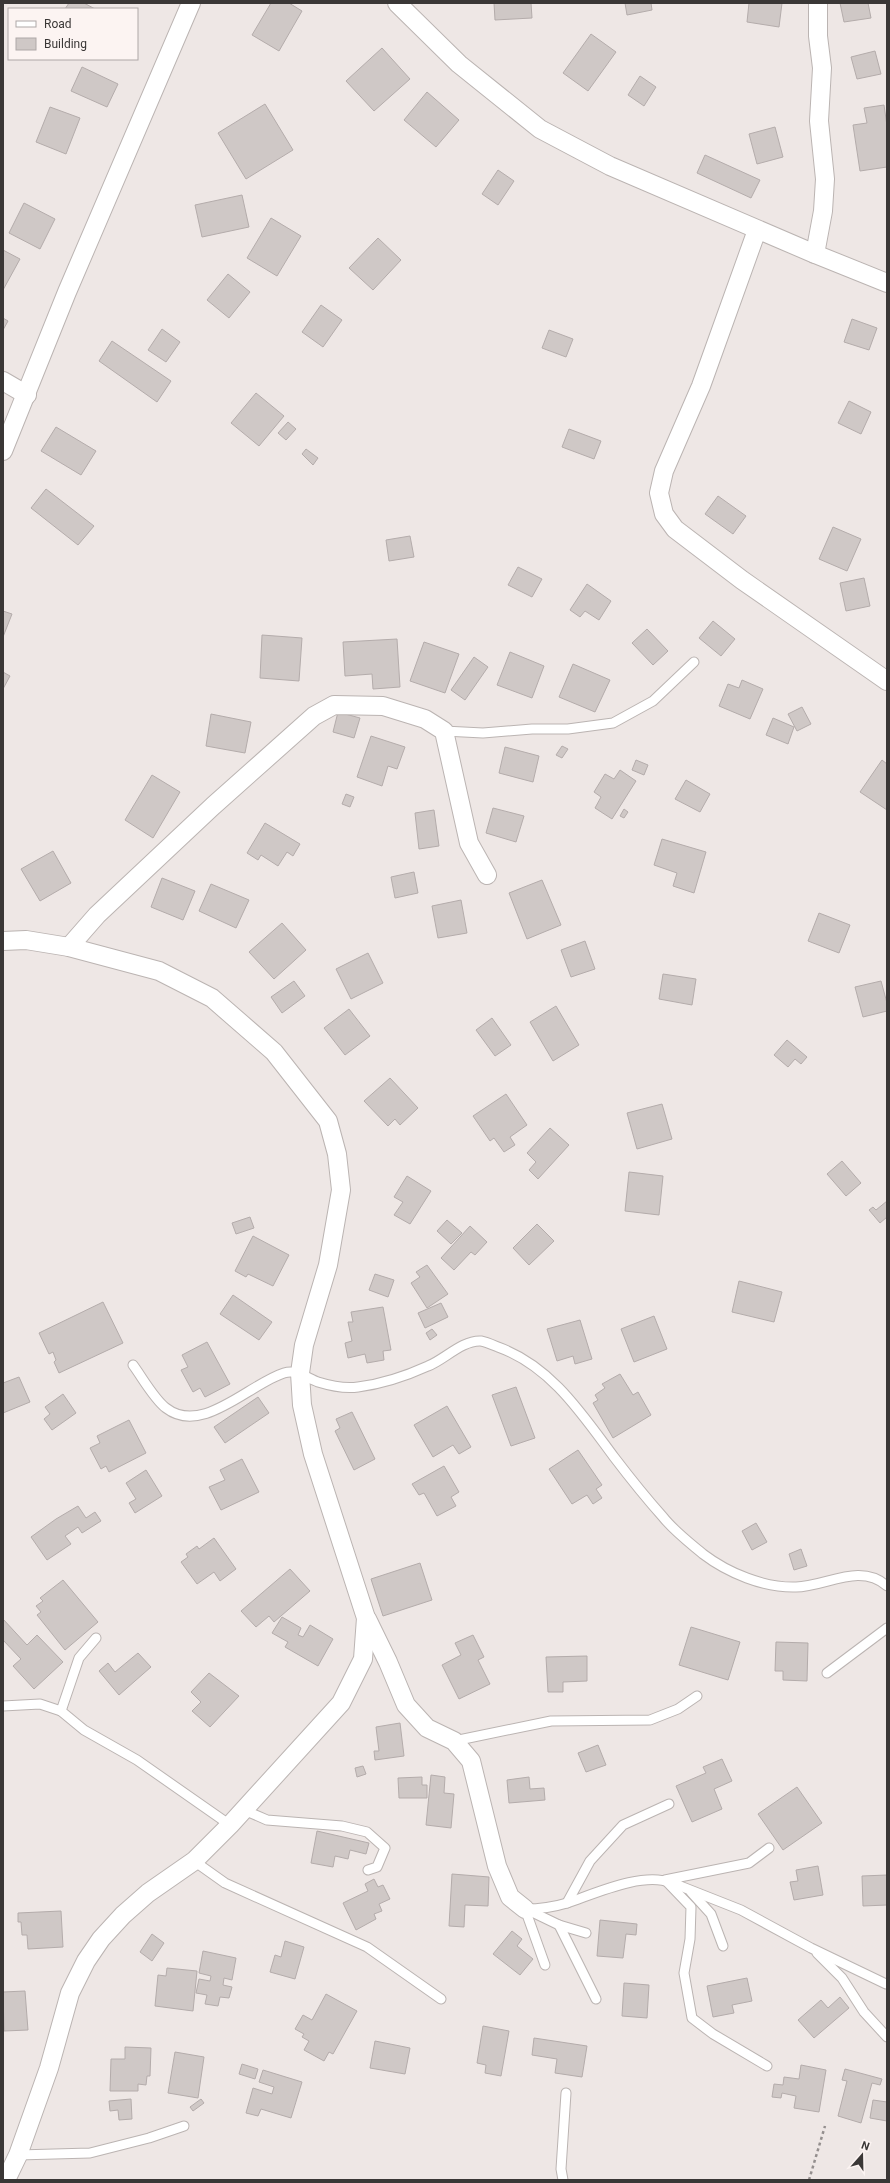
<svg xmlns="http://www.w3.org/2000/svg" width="890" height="2183" viewBox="0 0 890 2183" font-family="Roboto,sans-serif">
<rect width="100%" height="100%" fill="#eee7e5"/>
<!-- building -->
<g fill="#cfc8c6" stroke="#b4acab">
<path d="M69 3H84L95 9H65Z"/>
<path d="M271 3H289L302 11 279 51 252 35Z"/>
<path d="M494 3H531L532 18 495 20Z"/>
<path d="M625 3H651L652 10 627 15Z"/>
<path d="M749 3H782L779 27 747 22Z"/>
<path d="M840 3H868L871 18 844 22Z"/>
<path d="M591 34 616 52 588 91 563 73Z"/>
<path d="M382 48 410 79 374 111 346 81Z"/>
<path d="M875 51 881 74 857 79 851 57Z"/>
<path d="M82 67 118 84 107 107 71 91Z"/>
<path d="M640 76 656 87 644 106 628 95Z"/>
<path d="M427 92 459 120 436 147 404 120Z"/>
<path d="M265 104 293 150 246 179 218 133Z"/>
<path d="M884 105 887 126V167L860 171 853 125 867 123 864 108Z"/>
<path d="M50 107 80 118 66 154 36 142Z"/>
<path d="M775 127 783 157 757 164 749 134Z"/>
<path d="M705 155 760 180 751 198 697 173Z"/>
<path d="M498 170 514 181 498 205 482 194Z"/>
<path d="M242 195 249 227 202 237 195 205Z"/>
<path d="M24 203 55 219 40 249 9 233Z"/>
<path d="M271 218 301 236 277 276 247 258Z"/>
<path d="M378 238 401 260 373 290 349 268Z"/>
<path d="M3 250 20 259 3 290Z"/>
<path d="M228 274 250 292 229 318 207 300Z"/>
<path d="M321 305 342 320 323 347 302 332Z"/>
<path d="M3 318 8 321 3 330Z"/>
<path d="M852 319 877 328 869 350 844 342Z"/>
<path d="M162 329 180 342 166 362 148 350Z"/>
<path d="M549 330 573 339 566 357 542 348Z"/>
<path d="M112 341 171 381 157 402 99 361Z"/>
<path d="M256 393 284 416 259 446 231 423Z"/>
<path d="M849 401 871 412 861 434 838 423Z"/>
<path d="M288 422 296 429 286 440 278 433Z"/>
<path d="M56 427 96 451 81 475 41 451Z"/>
<path d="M569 429 601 441 594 459 562 447Z"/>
<path d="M306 449 318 458 313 465 302 454Z"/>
<path d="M46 489 94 526 78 545 31 508Z"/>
<path d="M718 496 746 516 733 534 705 514Z"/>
<path d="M833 527 861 539 847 571 819 559Z"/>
<path d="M410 536 414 557 389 561 386 540Z"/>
<path d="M518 567 542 579 532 597 508 585Z"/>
<path d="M864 578 870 606 846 611 840 583Z"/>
<path d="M587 584 611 601 599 620 585 611 580 617 570 610Z"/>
<path d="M3 611 12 614 3 637Z"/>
<path d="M713 621 735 639 721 656 699 638Z"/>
<path d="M647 629 668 651 653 665 632 643Z"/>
<path d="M262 635 302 638 299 681 260 678Z"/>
<path d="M397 639 400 687 373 689 372 674 345 676 343 642Z"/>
<path d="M424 642 459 654 445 693 410 681Z"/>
<path d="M510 652 544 666 532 698 497 685Z"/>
<path d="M474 657 488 667 465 700 451 690Z"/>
<path d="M573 664 610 680 595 712 559 697Z"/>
<path d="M3 672 10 676 3 689Z"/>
<path d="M742 680 763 689 750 719 719 706 728 684 739 688Z"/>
<path d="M802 707 811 724 797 731 788 714Z"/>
<path d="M338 712 360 718 354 738 333 732Z"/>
<path d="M211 714 251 722 245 753 206 746Z"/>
<path d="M773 718 794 727 788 744 766 735Z"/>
<path d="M371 736 405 747 397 769 388 766 382 786 357 777Z"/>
<path d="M562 746 568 749 562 758 556 755Z"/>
<path d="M505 747 539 756 533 782 499 773Z"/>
<path d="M636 760 648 765 644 775 632 770Z"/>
<path d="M882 760 887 764V810L860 792Z"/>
<path d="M620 770 636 781 612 819 595 808 601 797 594 792 605 774 614 779Z"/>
<path d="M152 775 180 792 153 838 125 820Z"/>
<path d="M686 780 710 794 700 812 675 799Z"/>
<path d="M346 794 354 797 350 807 342 804Z"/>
<path d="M493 808 524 816 516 842 486 833Z"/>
<path d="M624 809 628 812 624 818 620 816Z"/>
<path d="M434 810 439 846 419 849 415 813Z"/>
<path d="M265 823 300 844 293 856 287 852 278 866 261 855 258 860 247 853Z"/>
<path d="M662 839 706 852 694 893 673 886 677 873 654 865Z"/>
<path d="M53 851 71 883 40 901 21 869Z"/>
<path d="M414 872 418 893 395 898 391 877Z"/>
<path d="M162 878 195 891 183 920 151 907Z"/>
<path d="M542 880 561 925 527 939 509 893Z"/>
<path d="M211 884 249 900 236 928 199 911Z"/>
<path d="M461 900 467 933 438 938 432 906Z"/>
<path d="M819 913 850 925 839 953 808 941Z"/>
<path d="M282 923 306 950 274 979 249 952Z"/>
<path d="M585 941 595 969 571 977 561 950Z"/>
<path d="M368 953 383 983 351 999 336 969Z"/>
<path d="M663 974 696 979 692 1005 659 999Z"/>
<path d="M294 981 305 996 282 1013 271 997Z"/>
<path d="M881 981 887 1003V1011L863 1017 855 987Z"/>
<path d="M556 1006 579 1045 553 1061 530 1022Z"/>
<path d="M349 1009 370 1036 345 1055 324 1028Z"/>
<path d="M492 1018 511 1045 495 1056 476 1030Z"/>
<path d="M787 1040 807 1057 801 1064 795 1059 788 1067 774 1055Z"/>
<path d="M390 1078 418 1108 400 1125 395 1119 388 1126 364 1101Z"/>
<path d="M506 1094 527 1125 510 1137 515 1145 504 1152 494 1138 490 1141 473 1116Z"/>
<path d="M662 1104 672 1139 637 1149 627 1113Z"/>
<path d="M550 1128 569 1145 538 1179 529 1170 536 1162 527 1153Z"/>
<path d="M842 1161 861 1183 846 1196 827 1174Z"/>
<path d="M629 1172 663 1176 659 1215 625 1211Z"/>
<path d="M407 1176 431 1191 410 1224 394 1215 403 1202 394 1197Z"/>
<path d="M887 1201V1217L880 1223 869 1210 873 1207 876 1210Z"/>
<path d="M250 1217 254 1228 236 1234 232 1223Z"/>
<path d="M447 1220 462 1233 451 1244 437 1231Z"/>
<path d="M537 1224 554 1241 529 1265 513 1248Z"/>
<path d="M470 1226 487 1242 475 1255 471 1252 454 1270 441 1258Z"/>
<path d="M253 1236 289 1255 273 1286 248 1274 246 1277 235 1271Z"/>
<path d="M427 1265 448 1294 427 1308 411 1283 420 1277 416 1272Z"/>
<path d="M375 1274 394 1280 388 1297 369 1290Z"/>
<path d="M739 1281 782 1292 774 1322 732 1312Z"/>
<path d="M233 1295 272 1322 259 1340 220 1314Z"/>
<path d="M103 1302 123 1343 59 1373 54 1362 56 1360 53 1352 49 1354 39 1333Z"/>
<path d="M441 1303 448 1317 425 1328 418 1313Z"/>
<path d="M383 1307 391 1350 383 1351 384 1360 367 1363 365 1354 348 1358 345 1343 352 1341 348 1322H353L351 1312Z"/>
<path d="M654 1316 667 1349 634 1362 621 1329Z"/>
<path d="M580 1320 592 1359 575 1364 573 1356 557 1361 547 1329Z"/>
<path d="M432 1329 437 1335 430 1340 426 1333Z"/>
<path d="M207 1342 230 1384 205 1397 200 1388 193 1392 181 1370 188 1367 182 1355Z"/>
<path d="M620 1374 633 1395 638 1392 651 1415 613 1438 593 1403 598 1400 595 1395 605 1388 602 1384Z"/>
<path d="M19 1377 30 1402 3 1413V1383Z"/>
<path d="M516 1387 535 1438 511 1446 492 1395Z"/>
<path d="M63 1394 76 1413 52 1430 44 1419 50 1414 45 1407Z"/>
<path d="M258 1397 269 1413 225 1443 214 1427Z"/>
<path d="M447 1406 471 1447 459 1454 453 1445 433 1457 414 1425Z"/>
<path d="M352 1412 375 1459 354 1470 335 1431 340 1428 336 1419Z"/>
<path d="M129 1420 146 1453 109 1472 106 1466 101 1469 90 1448 100 1443 97 1436Z"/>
<path d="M578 1450 602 1485 596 1489 602 1498 593 1504 587 1495 572 1504 549 1469Z"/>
<path d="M242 1459 259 1492 221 1510 209 1487 225 1480 220 1470Z"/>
<path d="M444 1466 459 1492 451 1497 456 1506 437 1516 424 1493 419 1495 412 1484Z"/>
<path d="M146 1470 162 1496 135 1513 129 1503 136 1499 126 1483Z"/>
<path d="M78 1506 86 1518 95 1512 101 1521 82 1533 78 1527 65 1536 71 1544 47 1560 31 1537 56 1519Z"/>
<path d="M756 1523 767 1542 752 1550 742 1531Z"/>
<path d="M214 1538 236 1569 220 1581 214 1572 197 1584 181 1562 188 1557 186 1554 197 1546 199 1549Z"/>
<path d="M801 1549 807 1566 794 1570 789 1554Z"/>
<path d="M420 1563 432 1600 383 1616 371 1579Z"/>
<path d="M290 1569 310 1591 274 1622 269 1616 256 1627 241 1611Z"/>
<path d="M63 1580 98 1622 65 1650 37 1615 41 1612 36 1606 43 1601 40 1598Z"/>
<path d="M282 1617 301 1628 298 1635 303 1637 310 1625 333 1639 318 1666 285 1647 288 1642 272 1633Z"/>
<path d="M3 1619 27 1645 37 1635 63 1662 34 1689 13 1666 21 1659 3 1640Z"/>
<path d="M691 1627 740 1642 728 1680 679 1665Z"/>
<path d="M473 1635 484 1657 478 1660 490 1684 459 1699 442 1665 461 1655 455 1643Z"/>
<path d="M776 1642 808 1643 807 1681 783 1680V1671H775Z"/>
<path d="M138 1653 151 1667 119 1695 99 1671 108 1663 115 1672Z"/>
<path d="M587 1656V1681L563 1682V1692H548L546 1657Z"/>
<path d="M209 1673 239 1696 210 1727 192 1711 201 1702 191 1692Z"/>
<path d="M400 1723 404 1756 375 1760 374 1751H379L376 1727Z"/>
<path d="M598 1745 606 1765 586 1772 578 1753Z"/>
<path d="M722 1759 732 1781 714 1789 722 1809 692 1822 676 1786 706 1773 703 1767Z"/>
<path d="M363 1766 366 1774 357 1777 355 1768Z"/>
<path d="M431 1775 445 1777 444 1793 454 1794 451 1828 426 1825Z"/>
<path d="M422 1777V1785H427V1798H399L398 1778Z"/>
<path d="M529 1777 530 1789 544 1788 545 1800 509 1803 507 1780Z"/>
<path d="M797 1787 822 1823 783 1850 758 1814Z"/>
<path d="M317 1831 369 1843 366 1854 350 1850 348 1859 335 1856 333 1867 311 1863Z"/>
<path d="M818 1866 823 1895 794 1900 790 1882 798 1881 796 1870Z"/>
<path d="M452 1874 489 1877 488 1906 465 1905 464 1927 449 1926Z"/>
<path d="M887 1875V1905L863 1906 862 1876Z"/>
<path d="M374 1879 378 1887 383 1885 390 1899 379 1904 382 1911 374 1914 376 1919 356 1930 343 1903 368 1891 365 1884Z"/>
<path d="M61 1911 63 1947 28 1949 27 1935H22L21 1922H18V1913Z"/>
<path d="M600 1920 637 1924 636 1935 626 1934 623 1958 597 1956Z"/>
<path d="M512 1931 522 1939 517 1946 533 1959 520 1975 493 1954Z"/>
<path d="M152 1934 164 1943 152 1961 140 1952Z"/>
<path d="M285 1941 304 1947 295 1979 270 1972 275 1955 281 1957Z"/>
<path d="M203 1951 236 1958 232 1980 224 1978 223 1985 232 1987 229 1998 220 1997 218 2006 205 2004 207 1995 196 1993 199 1979 210 1981 211 1976 199 1973Z"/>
<path d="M167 1968 197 1971 193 2011 155 2006 158 1975 166 1976Z"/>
<path d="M747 1978 752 2001 732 2005 734 2013 713 2017 707 1986Z"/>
<path d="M624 1983 649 1985 647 2018 622 2016Z"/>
<path d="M25 1991 28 2030 4 2031 3 1992Z"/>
<path d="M326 1994 357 2011 333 2054 329 2052 324 2061 304 2050 309 2041 302 2037 304 2034 295 2029 303 2015 312 2020Z"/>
<path d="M840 1997 849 2008 814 2038 798 2020 821 2000 828 2008Z"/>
<path d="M483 2026 509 2031 501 2076 485 2073 486 2065 477 2063Z"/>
<path d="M534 2038 587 2046 582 2077 555 2073 557 2059 532 2055Z"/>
<path d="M375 2041 410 2048 405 2074 370 2068Z"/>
<path d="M125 2047 151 2048 150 2076H147L146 2085 138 2084V2091H110L111 2059H125Z"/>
<path d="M175 2052 204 2057 198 2098 168 2093Z"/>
<path d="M242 2064 258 2069 255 2079 239 2074Z"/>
<path d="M801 2065 826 2070 819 2112 794 2108 796 2096 782 2093 781 2098 772 2097 774 2084 783 2085 784 2077 799 2079Z"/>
<path d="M845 2069 882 2079 880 2085 872 2083 861 2123 838 2116 847 2081 842 2080Z"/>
<path d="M263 2070 302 2082 291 2118 261 2109 258 2116 246 2113 253 2088 272 2094 274 2087 259 2082Z"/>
<path d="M131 2099 132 2119 119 2120 118 2110 110 2111 109 2101Z"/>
<path d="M201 2099 204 2103 193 2111 190 2107Z"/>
<path d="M873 2100 887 2102V2121L870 2118Z"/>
</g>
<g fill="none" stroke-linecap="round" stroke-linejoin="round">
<defs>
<g id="lane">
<path d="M444 731 483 733 532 729H568L613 723 653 701 694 662"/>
<path d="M133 1365C142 1377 154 1399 166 1408 202 1436 249 1384 284 1373 297 1369 307 1378 318 1382 331 1386 345 1389 358 1387 382 1384 406 1376 428 1366 444 1360 462 1340 481 1341 486 1342 493 1345 498 1347 551 1366 582 1414 614 1457 630 1478 646 1498 663 1517 674 1531 690 1543 703 1554 728 1573 764 1588 796 1587 825 1587 860 1562 887 1586"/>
<path d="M96 1638 79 1658 61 1711 84 1730 137 1760 230 1825"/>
<path d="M827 1673 887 1628"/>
<path d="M3 1706 40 1704 61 1711"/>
<path d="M454 1741 551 1721 650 1720 678 1709 697 1696"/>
<path d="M244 1810 267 1820 342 1826 367 1832 385 1848 377 1867 368 1870"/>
<path d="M769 1848 749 1863 665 1880 741 1910 811 1948 886 1984"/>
<path d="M194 1861 225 1883 367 1947 441 1999"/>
<path d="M668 1883 691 1907 690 1939 684 1973 692 2018 713 2034 767 2066"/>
<path d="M691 1892 711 1914 723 1946"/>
<path d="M567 1903 590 1861 623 1825 669 1804"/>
<path d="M525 1909C540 1909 554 1907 567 1903 594 1894 644 1871 671 1883"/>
<path d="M525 1909 545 1965"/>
<path d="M528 1910 559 1925 586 1933"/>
<path d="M559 1925 596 1999"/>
<path d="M817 1953 842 1978 864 2012 887 2037"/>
<path d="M18 2155 90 2153 149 2138 184 2126"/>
<path d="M563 2180 561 2169 566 2093"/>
</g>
<g id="street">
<path d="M397 3 459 64 540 129 610 166 815 254 887 283"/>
<path d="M757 230 701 386 664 471 659 493 664 514 675 529 742 580 887 681"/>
<path d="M815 254 823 211 825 179 819 121 822 68 818 36V3"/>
<path d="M3 381 27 395"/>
<path d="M3 451 67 292 191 3"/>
<path d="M3 941 26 940 69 947 159 971 212 998 274 1052 328 1121 337 1154 341 1190 328 1265 304 1345 300 1373 302 1405 313 1454 366 1618 363 1659 341 1703 230 1825 194 1861 148 1893 123 1915 101 1939 86 1961 70 1993 49 2068 18 2155 6 2180"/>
<path d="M69 947 97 915 213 806 314 716 334 705 383 706 425 719 444 731 469 843 487 875"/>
<path d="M367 1619 388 1662 406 1705 427 1728 454 1741 471 1761 497 1866 510 1897 525 1909"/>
</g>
</defs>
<!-- lane casing -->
<use href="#lane" stroke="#bbb4b2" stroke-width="11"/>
<!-- street casing -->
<use href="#street" stroke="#bbb4b2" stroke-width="20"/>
<!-- path -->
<path stroke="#948f8e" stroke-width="2.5" stroke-dasharray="3 3" stroke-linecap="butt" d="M809 2180 825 2126"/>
<!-- lane -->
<use href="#lane" stroke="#fff" stroke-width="9"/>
<!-- street -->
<use href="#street" stroke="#fff" stroke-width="18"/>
</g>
<!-- border -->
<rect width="890" height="2183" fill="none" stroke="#3a3736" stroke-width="8"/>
<!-- legend -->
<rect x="8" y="8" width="130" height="52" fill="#fcf4f2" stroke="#aea8a7"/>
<rect x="16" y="21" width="20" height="6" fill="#ffffff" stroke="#aea8a7"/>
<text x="44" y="28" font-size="12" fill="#3a3736">Road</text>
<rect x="16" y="38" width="20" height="12" fill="#cfc8c6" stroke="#aea8a7"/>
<text x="44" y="48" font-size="12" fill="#3a3736">Building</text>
<!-- north arrow -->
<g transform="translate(862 2155) rotate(20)" stroke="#fcf4f2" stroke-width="3" paint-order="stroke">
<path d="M0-3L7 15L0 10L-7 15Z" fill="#3a3736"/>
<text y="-6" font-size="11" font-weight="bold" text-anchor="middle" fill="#3a3736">N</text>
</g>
</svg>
